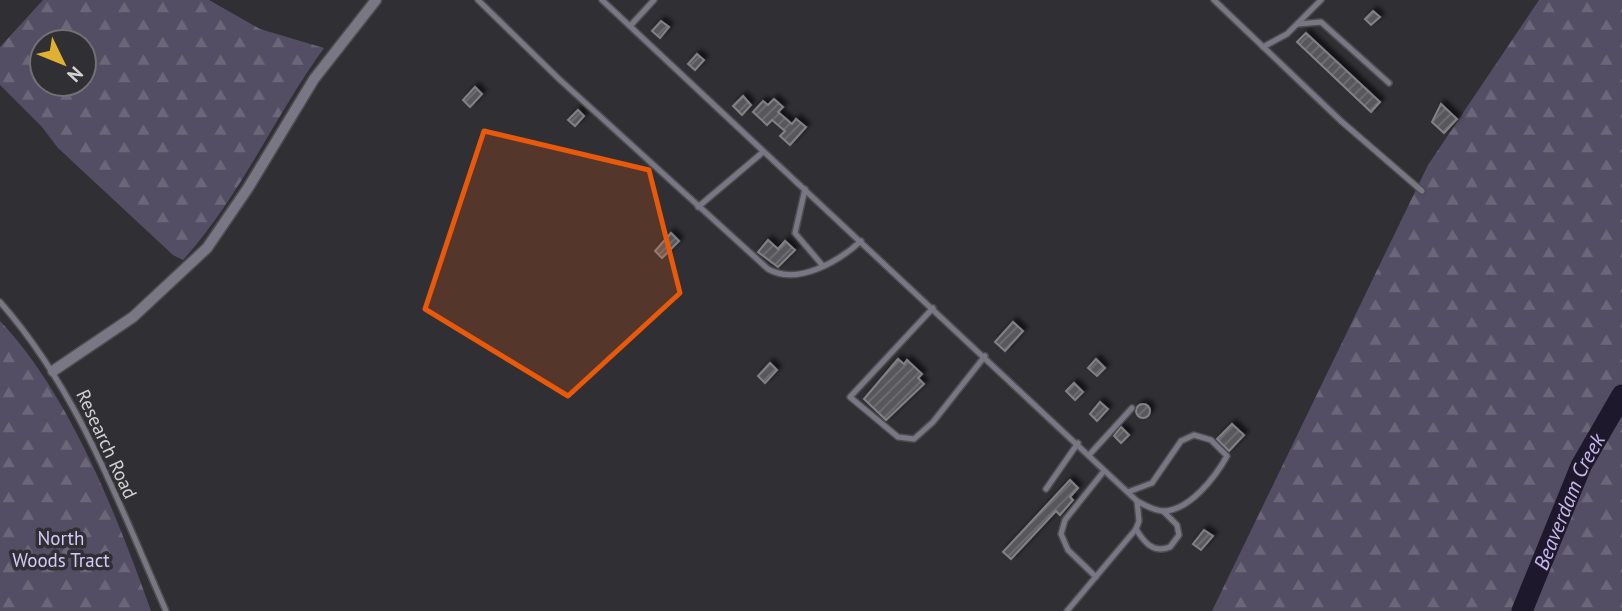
<svg xmlns="http://www.w3.org/2000/svg" width="1622" height="611" viewBox="0 0 1622 611" font-family="'PT Sans',sans-serif">
<defs>
<pattern id="forest-firs" width="22" height="20" patternUnits="userSpaceOnUse" patternTransform="scale(1.75)"><rect width="22" height="20" fill="#544e64"/><path d="M5 1l3.5 6h-7zM16 11l3.5 6h-7z" fill="#6c6679"/></pattern>
<pattern id="building-hatch" width="6" height="6" patternUnits="userSpaceOnUse" patternTransform="scale(1.75)"><rect width="6" height="6" fill="#59585b"/><path d="M-1 1l2-2M0 6l6-6M5 7l2-2" fill="none" stroke="#706f72"/></pattern>
<filter id="shadow"><feDropShadow dx="4" dy="-4" stdDeviation="2" flood-color="#0009"/></filter>
</defs>
<rect width="100%" height="100%" fill="#302f33"/>
<!-- forest -->
<g fill="url(#forest-firs)" fill-rule="evenodd">
<path d="M43 0H209L260 29 324 48C274 117 240 197 183 260L173 255 58 148 42 127 0 85V47ZM84 42V84H42V42Z"/>
<path d="M1539 0H1622V611H1212L1428 165Z"/>
<path d="M0 321C69 393 118 518 151 611H0Z"/>
</g>
<g fill="none" stroke-linecap="round" stroke-linejoin="round">
<!-- river -->
<path stroke="#1e182d" stroke-width="21" id="s1" d="M1522 611 1581 466 1622 395"/>
</g>
<!-- building -->
<g fill="url(#building-hatch)" stroke="#828185" stroke-width="2" filter="url(#shadow)">
<path d="M1373 11 1380 17 1371 25 1365 19Z"/>
<path d="M661 21 669 27 660 38 652 31Z"/>
<path d="M1306 33 1380 102 1371 112 1297 42Z"/>
<path d="M697 54 704 60 695 70 688 64Z"/>
<path d="M475 87 482 94 470 107 463 100Z"/>
<path d="M743 96 751 105 742 115 733 106Z"/>
<path d="M774 99 783 107 778 112 792 124 796 119 806 127 790 145 780 136 785 131 772 120 767 125 753 112 763 101 768 105Z"/>
<path d="M1441 104 1457 119 1444 133 1432 122Z"/>
<path d="M578 110 584 116 575 126 568 120Z"/>
<path d="M671 233 679 241 662 258 655 251Z"/>
<path d="M768 240 778 249 785 241 795 250 778 267 758 252Z"/>
<path d="M1013 322 1023 331 1005 351 995 342Z"/>
<path d="M898 359 904 364 907 360 922 374 918 378 924 384 886 420 864 399Z"/>
<path d="M1096 359 1105 368 1097 376 1088 368Z"/>
<path d="M770 363 777 370 765 383 758 376Z"/>
<path d="M1074 383 1083 392 1075 400 1066 391Z"/>
<path d="M1100 402 1108 409 1097 421 1090 414Z"/>
<circle cx="1143" cy="411" r="7"/>
<path d="M1232 424 1244 435 1229 451 1217 439Z"/>
<path d="M1121 427 1129 435 1121 443 1114 436Z"/>
<path d="M1070 480 1078 488 1070 497 1073 500 1060 515 1056 511 1011 559 1003 552Z"/>
<path d="M1204 530 1213 536 1201 550 1193 544Z"/>
</g>
<g fill="none" stroke-linecap="round" stroke-linejoin="round">
<defs>
<g id="service">
<path d="M478 0 559 79 768 269C798 286 839 261 861 241"/>
<path d="M602 0 1137 501C1144 505 1153 510 1162 511 1189 512 1216 476 1227 456L1211 440 1194 435 1181 441 1152 483 1128 492"/>
<path d="M1214 0 1341 121 1422 191"/>
<path d="M1298 24 1321 22 1389 83"/>
<path d="M630 26 654 0"/>
<path d="M1263 47 1287 34 1321 0"/>
<path d="M805 189 795 233 823 266"/>
<path d="M698 207 763 152"/>
<path d="M0 302C78 390 119 504 166 611"/>
<path d="M933 308 850 397 898 437 914 439 933 422 985 356"/>
<path d="M1090 454 1132 408"/>
<path d="M1046 489 1078 443"/>
<path d="M1136 529C1144 542 1153 554 1170 547L1179 535 1177 525 1163 511"/>
<path d="M1096 577 1068 550 1061 534 1065 520 1104 471"/>
<path d="M1067 611 1136 529 1139 521 1137 501"/>
</g>
<path id="minor" d="M53 371 133 317 207 248 248 188 314 79 376 0"/>
</defs>
<!-- service casing -->
<use href="#service" stroke="#4d4c50" stroke-width="8"/>
<!-- minor casing -->
<use href="#minor" stroke="#4d4c50" stroke-width="13"/>
<!-- service -->
<use href="#service" stroke="#7a7784" stroke-width="5"/>
<!-- minor -->
<use href="#minor" stroke="#7a7784" stroke-width="10"/>
</g>
<!-- marked area -->
<path fill="#e8590c" fill-opacity="0.2" stroke="#e8590c" stroke-width="5" stroke-linejoin="round" d="M484 131 649 170 680 293 568 396 425 309Z"/>
<g text-anchor="middle" dominant-baseline="central" stroke-width="7" stroke-linejoin="round" paint-order="stroke">
<!-- street labels -->
<g font-size="19" fill="#d2d1d3" stroke="#302f33">
<text transform="translate(107 444) rotate(65)">Research Road</text>
</g>
<!-- park labels -->
<g font-size="19" fill="#d7c9fc" stroke="#302f33">
<text x="61" y="538">North<tspan x="61" dy="22">Woods Tract</tspan></text>
</g>
<!-- water labels -->
<g font-size="21" font-style="italic" fill="#c6b8ea" stroke="#302f33">
<text stroke="none"><textPath href="#s1" startOffset="119">Beaverdam Creek</textPath></text>
</g>
</g>
<!-- north arrow -->
<g transform="translate(63 63) rotate(133)"><circle r="33" fill="#302f33" stroke="#717073" stroke-width="2"/>
<path d="M0-5L12 26L0 18L-12 26Z" fill="#deb133"/>
<text y="-10" font-size="19" font-weight="bold" text-anchor="middle" fill="#d2d1d3">N</text>
</g>
</svg>
